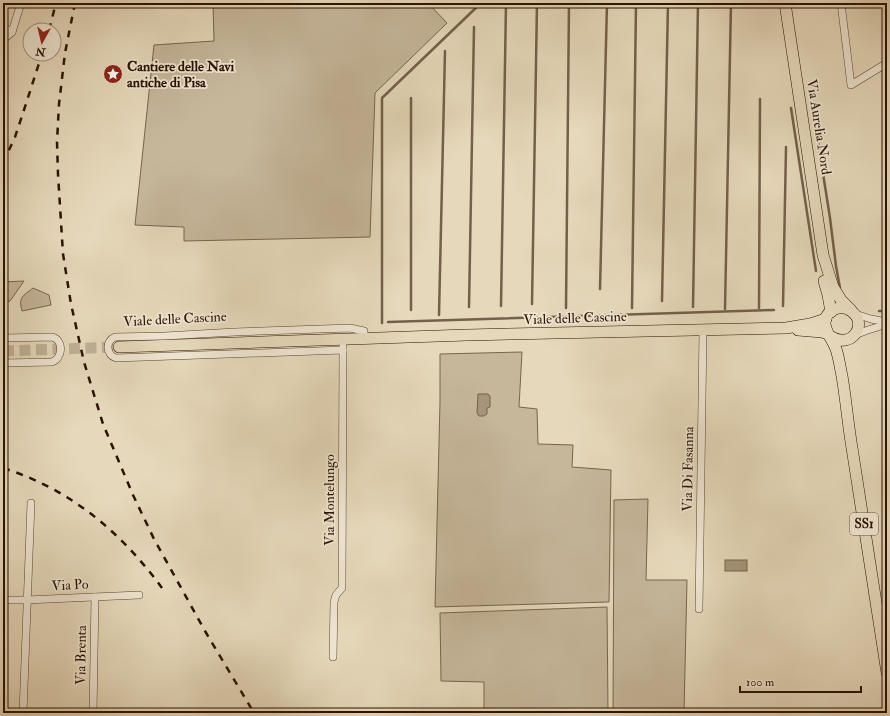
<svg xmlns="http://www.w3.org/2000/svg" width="890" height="716" viewBox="0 0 890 716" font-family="'IM FELL Double Pica',serif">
<rect width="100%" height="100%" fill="#e6d9bb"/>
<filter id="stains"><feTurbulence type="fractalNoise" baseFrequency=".005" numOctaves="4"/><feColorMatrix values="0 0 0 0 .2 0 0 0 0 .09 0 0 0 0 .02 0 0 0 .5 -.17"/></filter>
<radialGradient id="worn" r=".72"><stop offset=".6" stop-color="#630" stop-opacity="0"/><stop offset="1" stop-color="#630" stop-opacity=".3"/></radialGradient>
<!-- green -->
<g fill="#c6b79b" stroke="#78644e">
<path d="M213 3H428L447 23 375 93 370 237 184 241V227L135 225 154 45 214 41Z"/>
<path d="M24 281 10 301 6 303 3 302V282Z"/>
<path d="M33 288 49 295 51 305 22 311C18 297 23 296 33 288Z"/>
<path d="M522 352 519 407 537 409 538 444 573 445 572 467 611 470 609 602 435 607 440 402V354Z"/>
<path d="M648 499 646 580H687L684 713H613L614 500Z"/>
<path d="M607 607 608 713H484V682L441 681 440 613Z"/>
</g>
<!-- water -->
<g fill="#a6957c" stroke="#74604b">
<path d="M478 394H488L490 396V407L487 408V414L484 416H479L477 413Z"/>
<rect x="725" y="560" width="22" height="11"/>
</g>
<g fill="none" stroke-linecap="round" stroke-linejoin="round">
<!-- stream -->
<g stroke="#74604b" stroke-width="2.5">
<path d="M791 108 816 271"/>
<path d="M816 129 830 218 836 266 840 288"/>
<path d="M600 289 607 3"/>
<path d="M662 301 668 3"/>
<path d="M532 304 537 3"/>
<path d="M501 306 506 3"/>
<path d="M783 306 786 147"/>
<path d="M469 307 474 27"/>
<path d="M693 307 698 3"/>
<path d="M566 308 569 3"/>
<path d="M632 308 636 3"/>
<path d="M759 308 760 99"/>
<path d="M725 309 731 3"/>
<path d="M411 310V98"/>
<path d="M879 311H887"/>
<path d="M439 315 445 51"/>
<path d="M388 322 774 310"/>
<path d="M382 323V98L481 3"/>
</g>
<!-- primary-tunnel -->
<path stroke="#c0b196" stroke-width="11" stroke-dasharray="11 5.5" stroke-linecap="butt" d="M3 351 119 347"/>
<defs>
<g id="street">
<path d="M841 3 851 85 887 63"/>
<path d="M3 27 12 32"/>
<path d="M3 40 12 32 21 3"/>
<path d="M855 314 871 319 887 322"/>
<path d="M855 335 865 331 887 324"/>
<path d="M3 338 52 337C64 340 63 358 52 362L3 363"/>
<path d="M343 350 116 358C106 355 105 341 115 337L165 336 235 332 350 328 364 331V339"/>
<path d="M3 600H26L139 595"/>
<path d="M699 609 703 330"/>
<path d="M333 657 334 602 336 595 342 588 343 346"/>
<path d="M23 713 31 503"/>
<path d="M93 713 95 597"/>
</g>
<g id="primary">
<path d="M785 3 823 255 833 287 841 300 851 310"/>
<path d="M824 281 828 295 831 312"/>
<path d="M798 330 822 332 828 334"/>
<path d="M830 336C852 351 869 323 851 311 842 304 827 309 825 321 824 331 833 340 836 349 839 358 840 367 842 376 846 400 848 424 852 448 863 523 876 598 887 673"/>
<path d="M119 347 467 335 786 328 810 324 826 319"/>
</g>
</defs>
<!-- street casing -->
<use href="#street" stroke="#594330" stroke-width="8"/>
<!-- primary casing -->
<use href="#primary" stroke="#2a1101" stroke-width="12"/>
<!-- street -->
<use href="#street" stroke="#efe6d3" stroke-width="7"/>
<!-- primary -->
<use href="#primary" stroke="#e6d9bb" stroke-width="11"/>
<!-- rail -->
<g stroke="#2a1101" stroke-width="2.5" stroke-dasharray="7 7" stroke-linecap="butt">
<path d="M75 3 65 53 59 104 57 142 58 174 63 254 71 304 84 362 103 424 133 495 154 539 205 631 254 713"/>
<path d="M49 30 56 3"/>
<path d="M3 163 15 137 23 113 42 54"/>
<path d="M3 468C70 489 121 532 162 588"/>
</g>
</g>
<!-- icons -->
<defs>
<symbol id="sight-disc" viewBox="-11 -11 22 22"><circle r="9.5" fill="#8f2418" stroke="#efe6d3"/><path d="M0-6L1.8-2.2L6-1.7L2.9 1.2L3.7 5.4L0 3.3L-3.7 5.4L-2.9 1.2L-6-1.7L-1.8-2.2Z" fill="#fff"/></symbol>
</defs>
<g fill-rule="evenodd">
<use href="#sight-disc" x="102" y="63" width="22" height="22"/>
</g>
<g text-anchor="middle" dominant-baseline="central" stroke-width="3.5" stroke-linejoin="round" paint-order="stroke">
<!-- shield labels -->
<rect fill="#efe6d3" stroke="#655140" stroke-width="1" x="850" y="513" width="28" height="22" rx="3"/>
<g font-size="13" font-weight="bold" fill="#2a1101">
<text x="864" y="524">SS1</text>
</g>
<!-- poi labels -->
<g font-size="14" font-weight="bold" fill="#2a1101" stroke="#efe6d3" text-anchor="start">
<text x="127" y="66">Cantiere delle Navi<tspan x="127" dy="16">antiche di Pisa</tspan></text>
</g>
<!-- street labels -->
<g font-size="14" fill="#2a1101" stroke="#efe6d3">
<text transform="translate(819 127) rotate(81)">Via Aurelia Nord</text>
<text transform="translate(575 318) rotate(-2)">Viale delle Cascine</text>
<text transform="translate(175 319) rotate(-3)">Viale delle Cascine</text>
<text transform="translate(688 469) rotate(-89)">Via Di Fasanna</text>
<text transform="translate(329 500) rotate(-90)">Via Montelungo</text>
<text transform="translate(70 585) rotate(-3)">Via Po</text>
<text transform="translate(81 655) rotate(-89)">Via Brenta</text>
</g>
</g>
<!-- margin -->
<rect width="890" height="716" fill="none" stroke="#e6d9bb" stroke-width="16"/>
<rect x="4" y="4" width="882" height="708" fill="none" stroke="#2a1101" stroke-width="2"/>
<rect x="8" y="8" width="874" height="700" fill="none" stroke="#2a1101"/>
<!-- north arrow -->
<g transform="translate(42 42) rotate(188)"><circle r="19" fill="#efe6d3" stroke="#a0917f"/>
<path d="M0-3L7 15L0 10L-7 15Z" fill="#8f2418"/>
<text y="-6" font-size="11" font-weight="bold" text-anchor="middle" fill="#2a1101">N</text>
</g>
<!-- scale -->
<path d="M740 686v6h121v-6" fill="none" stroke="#2a1101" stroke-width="2"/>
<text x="746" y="686" font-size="12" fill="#2a1101" stroke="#efe6d3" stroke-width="3" paint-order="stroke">100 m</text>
<rect width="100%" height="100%" filter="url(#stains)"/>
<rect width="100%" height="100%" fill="url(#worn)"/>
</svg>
